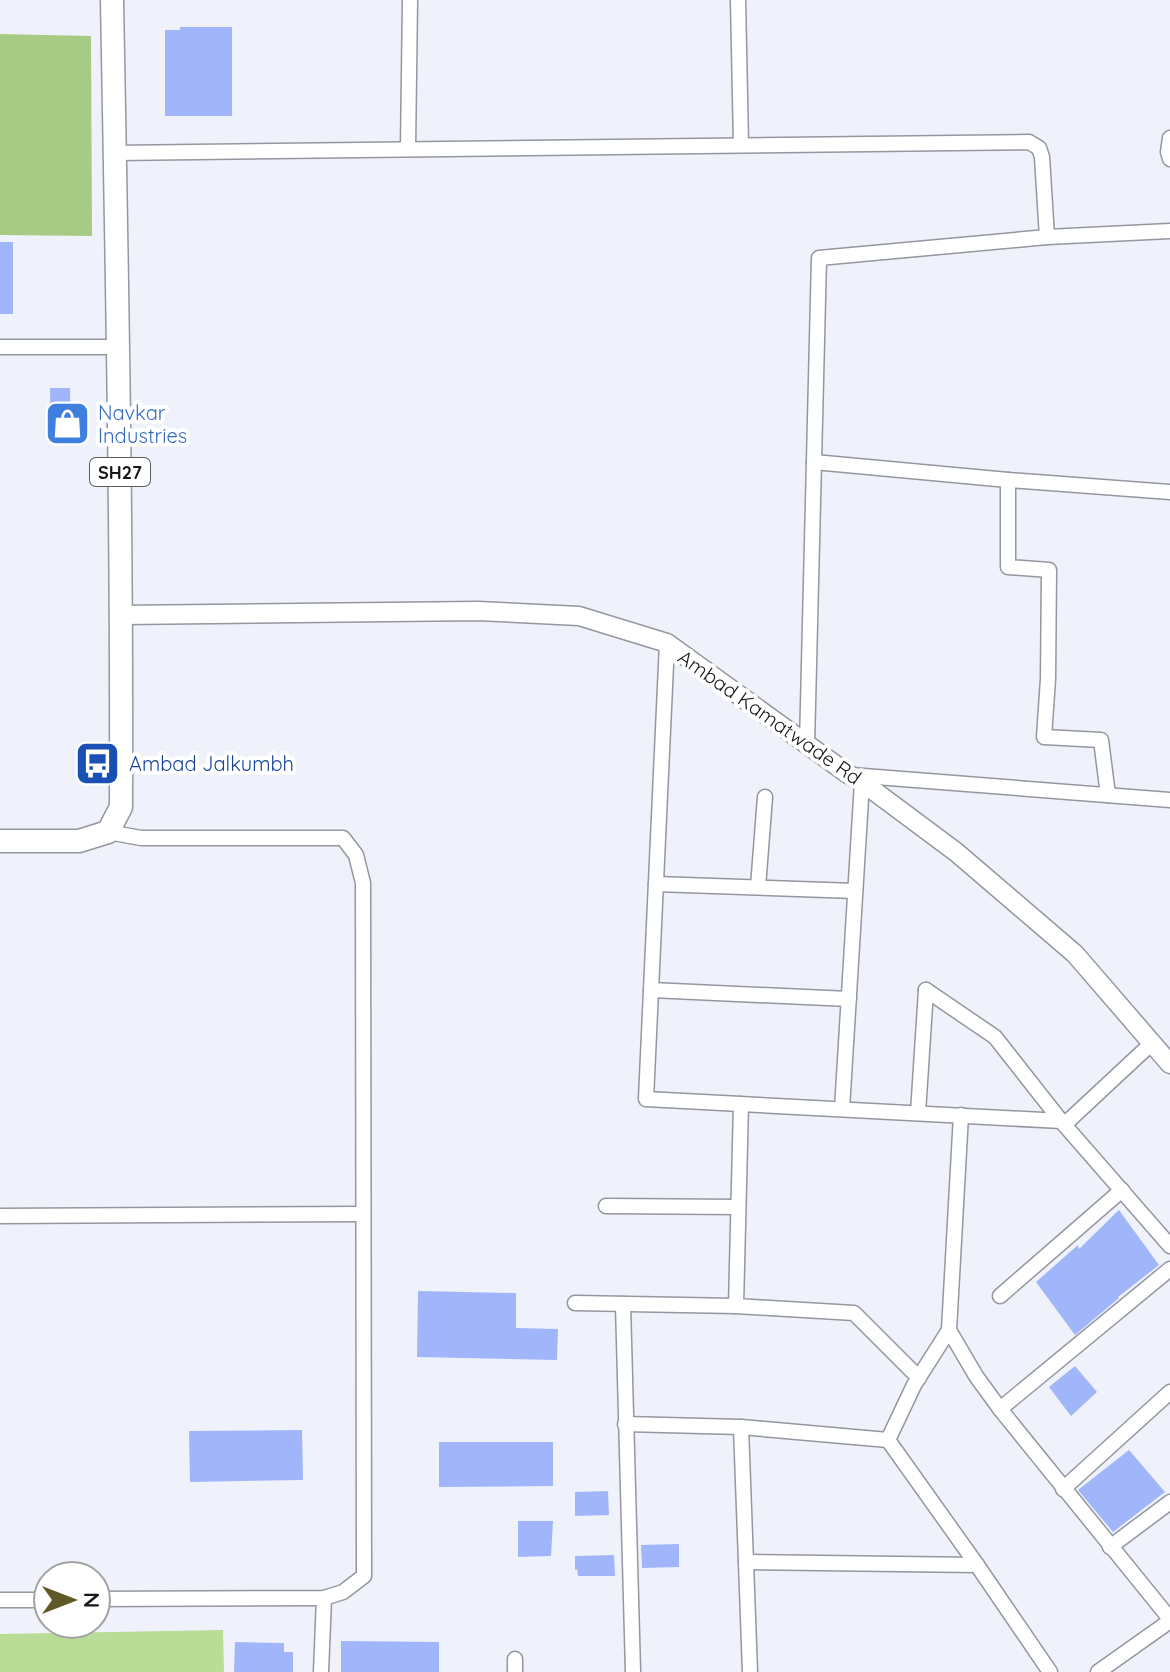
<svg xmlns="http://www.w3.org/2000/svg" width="1170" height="1672" viewBox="0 0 1170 1672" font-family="Quicksand,sans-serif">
<rect width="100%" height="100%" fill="#eff2fb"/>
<!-- green -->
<path fill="#b9dc97" d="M223 1630 224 1672H0V1634Z"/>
<!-- forest -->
<path fill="#a7cb85" d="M0 34 91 36 92 236 0 235Z"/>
<!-- building -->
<g fill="#a1b5fa">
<path d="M180 27H232V116H165V30H180Z"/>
<rect x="0" y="242" width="13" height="72"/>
<path d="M50 388H70L71 439H51Z"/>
<path d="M1119 1210 1159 1265 1118 1297 1119 1298 1075 1335 1036 1282 1078 1245 1079 1249Z"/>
<path d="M418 1291 516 1293V1328L558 1329 557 1360 417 1357Z"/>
<path d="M1075 1366 1097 1392 1071 1416 1049 1387Z"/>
<path d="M302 1430 303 1480 190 1482 189 1431Z"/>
<path d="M439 1442H553V1486L439 1487Z"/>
<path d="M1129 1450 1165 1492 1113 1532 1078 1490Z"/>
<path d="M608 1491 609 1515 575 1516V1492Z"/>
<path d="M518 1521H553L551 1556 518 1557Z"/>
<path d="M679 1544V1567L642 1568 641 1545Z"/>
<path d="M614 1555 615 1576H578L577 1569 575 1570V1556Z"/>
<path d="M341 1641 439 1642V1672H341Z"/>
<path d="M235 1642 284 1643V1652H293V1672H234Z"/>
</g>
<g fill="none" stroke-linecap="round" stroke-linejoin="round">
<defs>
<g id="minor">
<path d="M738 0 741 144"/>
<path d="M1170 138 1168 152 1170 159"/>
<path d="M408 148 410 0"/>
<path d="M115 153 1029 142 1039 148 1042 157 1047 237"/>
<path d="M0 347H119"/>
<path d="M814 462 1008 480V567L1049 570 1048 679 1044 737 1101 740 1108 795"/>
<path d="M1008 480 1170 492"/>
<path d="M667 643 646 1099 1061 1121"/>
<path d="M807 745 819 258 1047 237 1170 231"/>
<path d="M851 775 1170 800"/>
<path d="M656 884 855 891"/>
<path d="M758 887 765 797"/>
<path d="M651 990 849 999"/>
<path d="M926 990 995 1037 1061 1121 1170 1246"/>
<path d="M741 1104 736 1306 854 1313 919 1378"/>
<path d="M842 1109 862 782"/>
<path d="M918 1113 926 990"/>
<path d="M961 1115 949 1330 976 1376 1000 1409 1170 1619"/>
<path d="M1065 1124 1152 1043"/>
<path d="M606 1206 738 1207"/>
<path d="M0 1216 363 1214"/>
<path d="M1000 1296 1122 1190"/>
<path d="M575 1303 736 1306"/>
<path d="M623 1304 633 1672"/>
<path d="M1000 1409 1170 1269"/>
<path d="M625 1424 741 1427 888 1440 977 1565 1050 1672"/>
<path d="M741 1427 750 1672"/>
<path d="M888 1440 914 1385 949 1330"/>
<path d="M1063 1489 1170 1392"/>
<path d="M1110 1547 1170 1502"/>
<path d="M746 1562 977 1565"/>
<path d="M96 1599 324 1598 343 1592 364 1576 363 883 356 855 343 838H141L108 832"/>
<path d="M0 1600H48"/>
<path d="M515 1659V1672"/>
<path d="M321 1672 324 1598"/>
<path d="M1098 1672 1170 1621"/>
</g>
<path id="tertiary" d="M122 615 478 611 579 616 667 643 848 774 862 782 956 852 1075 954 1170 1064"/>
<path id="primary" d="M0 841H79L108 832 121 807C122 538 117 269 112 0"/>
</defs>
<!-- minor casing -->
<use href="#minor" stroke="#94979f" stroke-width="17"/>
<!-- tertiary casing -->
<use href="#tertiary" stroke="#94979f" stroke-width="21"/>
<!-- primary casing -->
<use href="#primary" stroke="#94979f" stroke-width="25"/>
<!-- minor -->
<use href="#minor" stroke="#fff" stroke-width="14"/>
<!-- tertiary -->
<use href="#tertiary" stroke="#fff" stroke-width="18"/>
<!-- primary -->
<use href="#primary" stroke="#fff" stroke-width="22"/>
</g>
<!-- icons -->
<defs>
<symbol id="shop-square" viewBox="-11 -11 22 22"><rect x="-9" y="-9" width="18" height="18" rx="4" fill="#3f7fe0" stroke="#fff"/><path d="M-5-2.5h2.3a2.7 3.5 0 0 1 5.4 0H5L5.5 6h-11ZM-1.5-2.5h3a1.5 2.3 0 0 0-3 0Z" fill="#fff"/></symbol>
<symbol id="bus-square" viewBox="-11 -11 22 22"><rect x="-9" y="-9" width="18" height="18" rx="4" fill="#1a4fb4" stroke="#fff"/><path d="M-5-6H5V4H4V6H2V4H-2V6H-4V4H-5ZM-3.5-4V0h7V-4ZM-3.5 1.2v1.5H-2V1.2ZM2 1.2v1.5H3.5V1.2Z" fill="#fff"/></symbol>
</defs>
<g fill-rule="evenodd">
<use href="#shop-square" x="42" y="398" width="51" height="51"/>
<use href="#bus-square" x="72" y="738" width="51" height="51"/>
</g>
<g text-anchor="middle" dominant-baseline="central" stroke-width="8" stroke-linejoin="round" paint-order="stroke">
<!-- shield labels -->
<rect fill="#fff" stroke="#5c5d5f" stroke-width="2" x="90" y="458" width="60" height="28" rx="6"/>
<g font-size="18" font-weight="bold" fill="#16171a">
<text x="120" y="472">SH27</text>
</g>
<!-- shop labels -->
<g font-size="20" fill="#366cbe" stroke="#fff" text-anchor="start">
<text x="98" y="412">Navkar<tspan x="98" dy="23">Industries</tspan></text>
</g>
<!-- street labels -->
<g font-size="20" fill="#16171a" stroke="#fff">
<text transform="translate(770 717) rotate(35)">Ambad Kamatwade Rd</text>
</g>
<!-- transit labels -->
<g font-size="20" fill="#164399" stroke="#fff" text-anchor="start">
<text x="129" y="763">Ambad Jalkumbh</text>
</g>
</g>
<!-- north arrow -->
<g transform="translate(72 1600) rotate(90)"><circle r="38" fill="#ffffff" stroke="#a2a2a3" stroke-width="2"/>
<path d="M0-6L14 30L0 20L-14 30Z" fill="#5f5a27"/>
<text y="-12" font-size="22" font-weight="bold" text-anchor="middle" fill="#16171a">N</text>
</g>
</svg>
